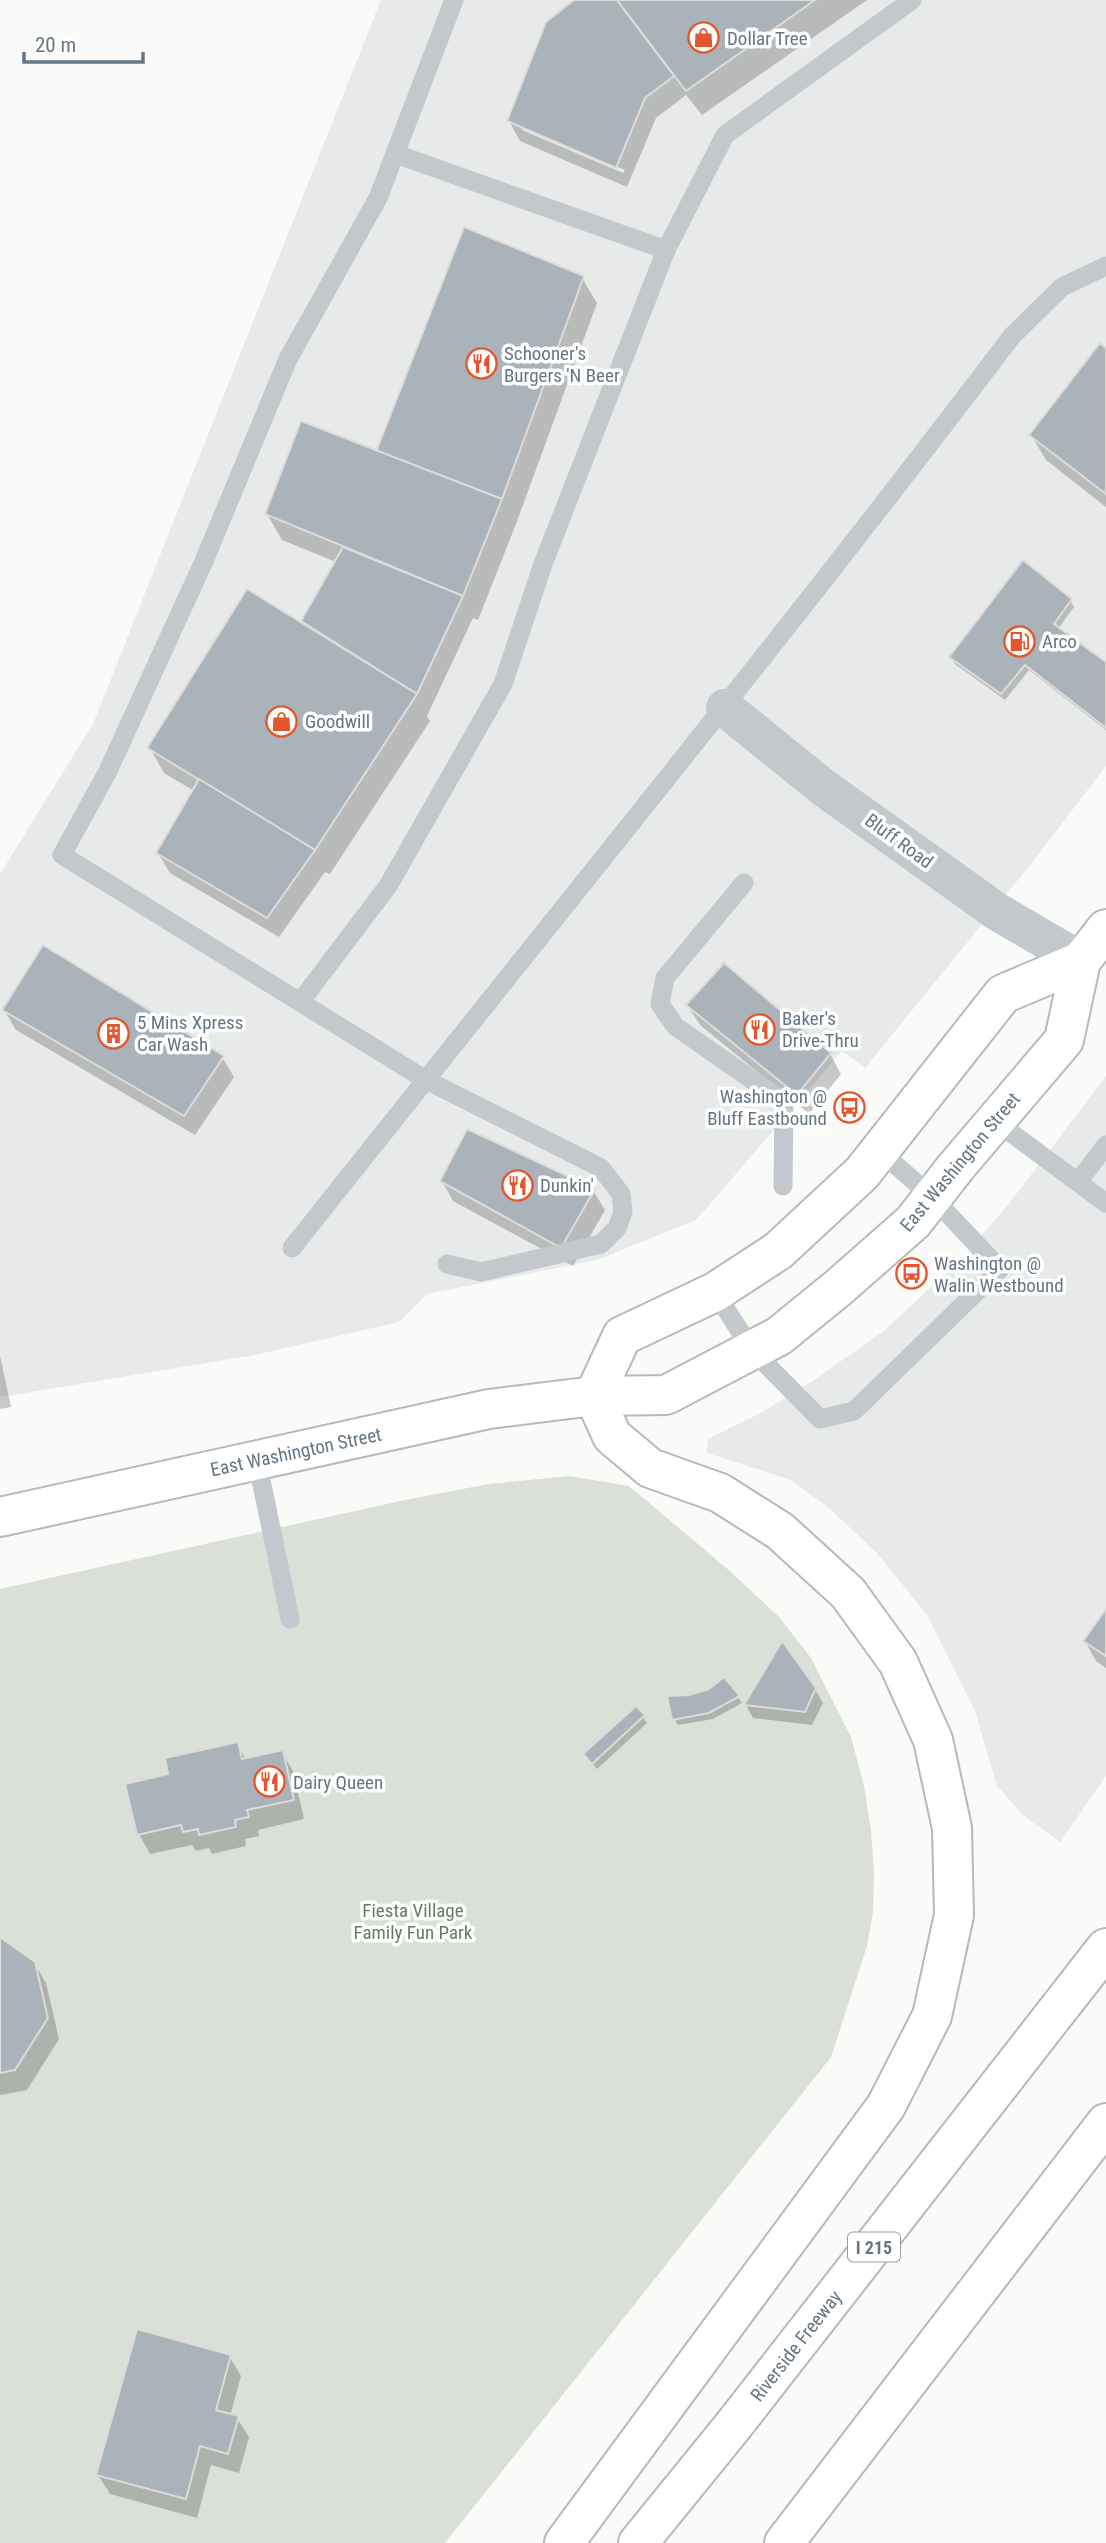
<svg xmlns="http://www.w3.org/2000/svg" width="1106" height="2543" viewBox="0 0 1106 2543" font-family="'Roboto Condensed',sans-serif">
<rect width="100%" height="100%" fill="#fafaf8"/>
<!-- built -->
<g fill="#e8e9e9">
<path d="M381 0H1106V766L1031 864 865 1068 842 1051 696 1220 597 1260 427 1294 399 1322 255 1355 0 1397V874L93 724Z"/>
<path d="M1106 1076V1776L1060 1842 1024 1816 997 1786 975 1711 927 1615 877 1553 829 1508 791 1480 707 1453 708 1439 761 1413 814 1380 885 1330 961 1259 1008 1205Z"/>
</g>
<!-- green -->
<path fill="#dadfd7" d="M570 1476 629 1486 731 1572 779 1617 811 1658 851 1737 864 1786 871 1831 874 1872 873 1912 867 1946 831 2057 445 2543H0V1589L410 1499 489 1484Z"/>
<!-- shadow -->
<g fill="#0003" fill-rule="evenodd">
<path d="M577 0H867L702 115 686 95 656 118 627 187 520 141 509 121ZM522 126 625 170 623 173 522 130Z"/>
<path d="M582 278 597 303 516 524 478 620 473 618 427 716 430 721 330 874 325 872 279 937 170 873 158 853 194 791 164 773 150 748 307 628 303 621 336 562 282 540 267 514 377 454Z"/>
<path d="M1106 350V507L1046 460 1031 435Z"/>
<path d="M1070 600 1074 607 1058 629 1106 664V730L1029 670 1005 700 955 664 951 657Z"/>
<path d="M688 1006 830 1054 841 1074 809 1114 700 1025Z"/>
<path d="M4 1010 222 1057 234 1077 195 1135 16 1030Z"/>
<path d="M442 1181 593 1190 605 1210 573 1266 453 1201Z"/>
<path d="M0 1356 11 1407 0 1409Z"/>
<path d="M1106 1612V1668L1096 1661 1085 1641Z"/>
<path d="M724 1679 742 1703 713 1719 678 1725 674 1719 689 1696 710 1690Z"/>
<path d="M815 1689 823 1703 812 1725 753 1718 746 1705Z"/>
<path d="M636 1708 647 1723 597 1769 586 1755Z"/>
<path d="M237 1744 246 1760 282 1752 293 1771 304 1819 258 1830 259 1836 245 1839 246 1846 212 1854 209 1848 196 1851 192 1845 150 1854 139 1834 170 1775Z"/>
<path d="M0 1939 34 1963 46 1983 59 2039 27 2090 0 2095Z"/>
<path d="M229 2356 241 2376 230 2416 237 2418 249 2437 239 2473 211 2465 197 2518 110 2494 98 2475Z"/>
</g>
<!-- building -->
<g fill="#aab3b9" stroke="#dcdcda" stroke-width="2">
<path d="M574 0H617L674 76 645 98 616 168 507 121 546 22Z"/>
<path d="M617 0H815L686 91Z"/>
<path d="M464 227 584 276 502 499 376 452Z"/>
<path d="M1100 343 1106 348V494L1029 435Z"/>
<path d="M301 421 502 499 463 596 265 514Z"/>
<path d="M343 547 463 596 417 694 301 621Z"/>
<path d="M1023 560 1072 599 1054 624 1106 662V728L1025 665 1001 694 949 657Z"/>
<path d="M247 589 417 694 315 850 147 748Z"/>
<path d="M199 779 315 850 267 918 156 853Z"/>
<path d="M43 945 224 1056 184 1116 2 1010Z"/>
<path d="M724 963 831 1053 797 1095 686 1005Z"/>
<path d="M467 1129 595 1189 561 1248 440 1181Z"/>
<path d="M1106 1609V1656L1083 1641Z"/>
<path d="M782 1641 816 1688 805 1712 744 1705Z"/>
<path d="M724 1677 740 1696 709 1713 672 1720 667 1696 689 1695 709 1689Z"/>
<path d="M636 1706 645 1715 592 1764 583 1754Z"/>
<path d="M238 1742 242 1759 283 1750 294 1800 247 1810 249 1817 235 1820 236 1827 199 1835 198 1829 183 1832 181 1825 137 1835 125 1784 168 1774 165 1758Z"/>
<path d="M0 1937 35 1962 48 2018 15 2070 0 2073Z"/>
<path d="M137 2329 231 2355 216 2410 239 2416 228 2454 200 2446 186 2499 96 2475Z"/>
</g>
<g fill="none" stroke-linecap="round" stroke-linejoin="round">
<defs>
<g id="primary">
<path d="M594 1396 622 1336 715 1292 778 1251 862 1173 1003 994 1081 961"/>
<path d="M0 1517 489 1409 594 1396 666 1395 752 1350 779 1336 838 1288 913 1222 955 1168 1064 1040 1081 961 1106 929"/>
</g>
<g id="motorway">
<path d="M564 2543 886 2106 932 2016 954 1915 952 1828 933 1740 898 1662 848 1593 780 1531 720 1493 650 1468 612 1436 594 1396"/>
<path d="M638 2543 733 2426 1106 1948"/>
<path d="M784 2543 1106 2123"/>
</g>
</defs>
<!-- primary casing -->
<use href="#primary" stroke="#b5babe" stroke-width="42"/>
<!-- motorway casing -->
<use href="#motorway" stroke="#b4b9bd" stroke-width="42"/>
<!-- service -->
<g stroke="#c3c8cc" stroke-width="19">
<path d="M396 154 666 250"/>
<path d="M744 883 665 978 660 1004 675 1026 784 1102 783 1186"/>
<path d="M300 1002 388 886 503 684 543 564 666 250 725 135 912 0"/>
<path d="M995 1121 1106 1203"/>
<path d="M1078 1182 1106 1145"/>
<path d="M292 1248C532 945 778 645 1012 336L1062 287 1106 266"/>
<path d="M447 1264 481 1272 601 1244 617 1228 623 1212 621 1194 601 1168 426 1080 62 855 108 771 204 561 288 359 378 198 454 0"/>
<path d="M715 1292 752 1350 820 1419 854 1411 1000 1269 932 1197 880 1151"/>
<path d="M257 1461 290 1619"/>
</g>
<!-- minor -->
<path stroke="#c3c8cc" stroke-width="38" d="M725 708 824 788 996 911 1081 961"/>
<!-- primary -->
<use href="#primary" stroke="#fff" stroke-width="38"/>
<!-- motorway -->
<use href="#motorway" stroke="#fff" stroke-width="38"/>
</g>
<!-- icons -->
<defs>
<symbol id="shop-ring" viewBox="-11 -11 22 22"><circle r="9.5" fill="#fff" stroke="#e4572e" stroke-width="1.5"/><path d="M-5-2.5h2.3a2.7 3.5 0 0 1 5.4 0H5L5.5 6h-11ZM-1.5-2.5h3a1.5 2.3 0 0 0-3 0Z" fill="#e4572e"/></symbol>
<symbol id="restaurant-ring" viewBox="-11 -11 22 22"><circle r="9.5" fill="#fff" stroke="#e4572e" stroke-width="1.5"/><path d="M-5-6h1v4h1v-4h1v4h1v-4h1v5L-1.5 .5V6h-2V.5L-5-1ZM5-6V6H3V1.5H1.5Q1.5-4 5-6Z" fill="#e4572e"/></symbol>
<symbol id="fuel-ring" viewBox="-11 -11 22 22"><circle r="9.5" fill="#fff" stroke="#e4572e" stroke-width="1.5"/><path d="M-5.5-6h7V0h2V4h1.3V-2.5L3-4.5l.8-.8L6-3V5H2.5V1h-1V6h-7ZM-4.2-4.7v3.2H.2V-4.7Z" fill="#e4572e"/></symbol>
<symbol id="building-ring" viewBox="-11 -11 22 22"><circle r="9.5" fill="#fff" stroke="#e4572e" stroke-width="1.5"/><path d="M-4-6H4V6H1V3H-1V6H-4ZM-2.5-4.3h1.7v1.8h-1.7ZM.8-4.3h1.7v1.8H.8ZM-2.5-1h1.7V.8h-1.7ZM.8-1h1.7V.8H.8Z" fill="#e4572e"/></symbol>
<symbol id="bus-ring" viewBox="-11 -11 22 22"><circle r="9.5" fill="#fff" stroke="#e4572e" stroke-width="1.5"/><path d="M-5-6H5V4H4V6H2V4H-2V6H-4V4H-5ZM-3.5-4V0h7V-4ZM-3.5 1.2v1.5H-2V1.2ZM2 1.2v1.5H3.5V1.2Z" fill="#e4572e"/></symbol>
</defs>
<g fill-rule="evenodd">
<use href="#shop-ring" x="686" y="20" width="35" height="35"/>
<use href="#restaurant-ring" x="464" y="346" width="35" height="35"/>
<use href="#fuel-ring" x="1002" y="624" width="35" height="35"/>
<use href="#shop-ring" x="264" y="704" width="35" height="35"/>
<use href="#restaurant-ring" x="742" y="1012" width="35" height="35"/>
<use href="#building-ring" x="96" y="1016" width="35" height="35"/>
<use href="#bus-ring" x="832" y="1090" width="35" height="35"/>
<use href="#restaurant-ring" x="500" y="1168" width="35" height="35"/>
<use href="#bus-ring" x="894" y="1256" width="35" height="35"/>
<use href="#restaurant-ring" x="252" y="1764" width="35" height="35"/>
</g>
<g text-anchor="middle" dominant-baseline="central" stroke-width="7" stroke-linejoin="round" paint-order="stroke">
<!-- shield labels -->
<rect fill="#fff" stroke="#939fa8" stroke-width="2" x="848" y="2232.5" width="52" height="29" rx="5"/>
<g font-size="18" font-weight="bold" fill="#657683">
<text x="874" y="2247">I 215</text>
</g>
<!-- poi labels -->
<g font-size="19" fill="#657683" stroke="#fff" text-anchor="start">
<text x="727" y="38">Dollar Tree</text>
<text x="504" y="353">Schooner's<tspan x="504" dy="22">Burgers 'N Beer</tspan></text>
<text x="1042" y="641">Arco</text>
<text x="305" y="721">Goodwill</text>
<text x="782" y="1018">Baker's<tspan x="782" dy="22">Drive-Thru</tspan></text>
<text x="137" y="1022">5 Mins Xpress<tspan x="137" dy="22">Car Wash</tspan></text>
<text x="827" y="1096" text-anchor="end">Washington @<tspan x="827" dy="22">Bluff Eastbound</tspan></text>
<text x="540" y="1185">Dunkin'</text>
<text x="934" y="1263">Washington @<tspan x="934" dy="22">Walin Westbound</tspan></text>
<text x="293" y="1782">Dairy Queen</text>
</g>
<!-- street labels -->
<g font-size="19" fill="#657683" stroke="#fff">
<text transform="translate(899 841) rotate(36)">Bluff Road</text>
<text transform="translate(960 1162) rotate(-50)">East Washington Street</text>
<text transform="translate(296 1452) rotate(-12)">East Washington Street</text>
<text transform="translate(796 2346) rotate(-52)">Riverside Freeway</text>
</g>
<!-- park labels -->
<g font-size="19" fill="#687a64" stroke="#fff">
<text x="413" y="1910">Fiesta Village<tspan x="413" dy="22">Family Fun Park</tspan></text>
</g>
</g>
<!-- scale -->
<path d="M24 52v10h119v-10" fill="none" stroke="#657683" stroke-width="3.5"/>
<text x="35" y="52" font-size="21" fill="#657683" stroke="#ffffff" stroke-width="5" paint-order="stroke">20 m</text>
</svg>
